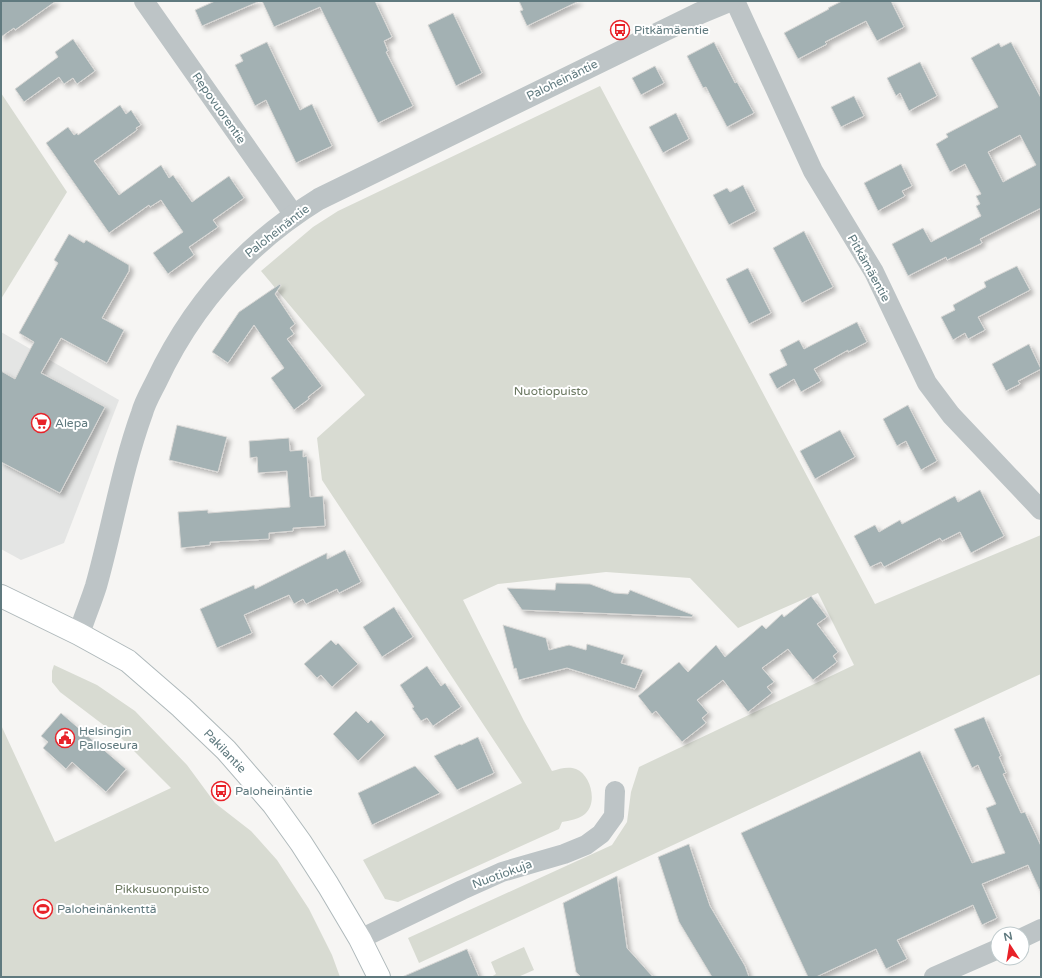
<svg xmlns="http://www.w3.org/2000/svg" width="1042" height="978" viewBox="0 0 1042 978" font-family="'Varela Round',sans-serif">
<defs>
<filter id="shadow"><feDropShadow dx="3.5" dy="3.5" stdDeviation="2" flood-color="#0004"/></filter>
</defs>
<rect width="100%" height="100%" fill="#f6f5f3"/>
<!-- built -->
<path fill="#e4e5e4" d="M1 332 119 400 64 543 21 560 1 549Z"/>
<!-- green -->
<g fill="#d8dbd2">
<path d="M600 86 875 604 1041 535V674L419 963 408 938 612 845 627 822 631 792 639 767 854 665 818 593 738 628 690 578 606 572 498 584 463 600 524 721 552 771C559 769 568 766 576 769 591 775 598 803 585 814 579 819 569 821 562 822L559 829 398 902 385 899 363 860 522 783 322 480 317 438 365 395 261 271 313 227 338 211Z"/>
<path d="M1 93 67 192 1 299Z"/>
<path d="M54 665 97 685 135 711 187 765 215 803 251 831 277 860 309 909 332 955 340 977H1V725L55 842 171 788 122 739 60 692 52 682V671Z"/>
<path d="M524 947 534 970 518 977H491L496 974 491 962Z"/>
</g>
<!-- building -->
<g fill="#a3b1b3" stroke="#d8d7d5" fill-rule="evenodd" filter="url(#shadow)">
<path d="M1 1H56L15 30 14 28 1 37Z"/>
<path d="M215 1H260L202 26 195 10Z"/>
<path d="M262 1H375L392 37 384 41 388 51 386 52 413 106 378 123 320 7 274 27Z"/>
<path d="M519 1H579L527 26 520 11 523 10Z"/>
<path d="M842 1H891L904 27 877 41 866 21 825 42 827 44 798 59 784 33 829 9 828 8Z"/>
<path d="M453 13 482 73 456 86 428 25Z"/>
<path d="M73 39 95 71 77 84 73 78 64 84 59 77 24 102 15 89 58 57 55 52Z"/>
<path d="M267 42 300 110 312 104 332 146 296 163 266 100 255 106 235 65 243 61 240 55Z"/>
<path d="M714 42 735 83 737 82 754 113 727 127 706 87 703 88 687 56Z"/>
<path d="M1011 42 1041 98V208L980 239 982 243 947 260 946 257 908 276 892 244 923 228 931 242 981 216 976 206 980 204 976 196 981 194 965 164 950 172 936 144 948 137 946 134 998 107 971 58 999 43 1001 47ZM1020 135 1036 165 1003 182 988 152Z"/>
<path d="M920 62 937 96 909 111 900 93 896 96 887 78Z"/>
<path d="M655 66 664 83 641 95 632 78Z"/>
<path d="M854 96 864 116 841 127 831 107Z"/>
<path d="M120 105 126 114 131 110 141 125 136 128 137 130 94 161 119 195 161 165 169 178 173 175 192 202 229 176 244 198 213 220 218 227 189 247 194 255 168 274 153 253 183 232 161 200 150 207 149 205 109 233 46 143 68 127 74 135 77 133 78 135Z"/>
<path d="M676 113 689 139 663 153 649 127Z"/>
<path d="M901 164 912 186 902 191 905 196 878 211 864 183Z"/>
<path d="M743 185 756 211 729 225 713 195 727 188 730 192Z"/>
<path d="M804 231 833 287 802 303 773 248Z"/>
<path d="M69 234 84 243 86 240 129 265V271L102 318 124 330 107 363 61 338 41 373 105 407 60 493 1 462V371L15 379 34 342 19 333 58 263 54 260Z"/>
<path d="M1017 266 1030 290 978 317 985 330 968 339 965 333 953 340 941 317 955 310 953 305 986 287 984 282Z"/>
<path d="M748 268 771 313 749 324 726 279Z"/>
<path d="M280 284 281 285 275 294 295 324 290 328 294 334 287 339 322 386 308 397 309 399 294 410 271 378 284 368 254 325 228 363 212 352 239 312Z"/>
<path d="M857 322 867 342 848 352V350L814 369 821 381 801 392 794 379 777 389 769 374 787 365 780 350 799 340 804 349Z"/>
<path d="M1029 344 1041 369 1018 381 1020 384 1006 391 992 364Z"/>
<path d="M908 405 937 461 921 470 906 441 897 446 883 419Z"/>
<path d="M177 425 227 437 218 472 169 460Z"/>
<path d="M840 430 855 457 815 479 800 451Z"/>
<path d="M289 438 290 451 303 450V457L307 456 310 497 323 496 325 526 293 528V531L269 533V539L210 542V545L181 548 178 512 208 510V513L290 507 287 471 258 473 257 457 250 458 249 441Z"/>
<path d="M980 490 1004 536 971 553 960 532 942 541 940 538 884 567 881 562 870 567 854 536 875 525 879 532 900 520 902 524 955 496 958 502Z"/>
<path d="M345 550 361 582 339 593 337 589 306 604 303 599 294 604 289 595 244 615 252 633 217 648 200 609 254 585 255 589 327 553V559Z"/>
<path d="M556 583 590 584 614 593 628 594 630 590 693 615 692 617 522 610 507 588 555 590Z"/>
<path d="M811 596 827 617 817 624 838 652 833 656 837 662 813 680 788 649 762 668 774 682 767 687 772 693 748 712 723 680 697 700 708 713 702 718 706 723 682 742 656 711 652 714 638 696 679 662 688 672 716 645 725 657 762 625 766 629 782 614 784 617Z"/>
<path d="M394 607 413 637 382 657 363 627Z"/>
<path d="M503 625 546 638 549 650 569 645 586 650 587 644 624 655 621 663 643 670 635 689 567 668 519 680 516 668 514 669Z"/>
<path d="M331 640 336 645 338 643 358 664 332 687 321 675 317 678 304 664Z"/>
<path d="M427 666 441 686 445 683 461 707 433 726 427 718 421 721 412 708 414 707 400 685Z"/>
<path d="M356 711 368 723 371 720 385 735 358 761 333 734Z"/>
<path d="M61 713 126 769 106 792 72 762 66 769 43 748 48 742 41 736Z"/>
<path d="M984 717 1001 756 999 757 1006 773 1003 774 1021 813 1025 812 1041 846V893L1028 865 982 884 997 918 982 925 973 905 897 940 907 959 886 969 876 949 816 977H808L741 833 920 751 972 863 1005 853 986 808 996 804 978 765 972 768 954 729Z"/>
<path d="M478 737 494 773 457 790 434 756 460 744 461 745Z"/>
<path d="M415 766 440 793 372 825 358 793Z"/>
<path d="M689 844 710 906 745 966 749 977H712L679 922 658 857Z"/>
<path d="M617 876 627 948 653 977H581L576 972 563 903Z"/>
<path d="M467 949 479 977H402Z"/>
</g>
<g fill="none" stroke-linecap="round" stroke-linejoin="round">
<defs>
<path id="secondary" d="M1 596 79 634 128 661 181 707 226 750 273 804 301 843 328 885 360 939 379 977"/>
</defs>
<!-- secondary casing -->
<use href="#secondary" stroke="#afb9bb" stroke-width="24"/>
<!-- minor -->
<g stroke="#bdc4c6" stroke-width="20">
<path d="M144 1 294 215"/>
<path d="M735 1 813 171 874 272 927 383 951 415 1041 510"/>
<path d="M1022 938 1041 929"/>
<path d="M360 939 462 890 502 872 564 854 586 845 601 834 614 816 615 791"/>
<path d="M934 977 998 949"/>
</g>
<!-- tertiary -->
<path stroke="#bdc4c6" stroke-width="22" d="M79 634C84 618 91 602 96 586 112 529 122 468 142 413 145 402 151 392 156 382 192 305 246 244 319 199L700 13 729 1"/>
<!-- secondary -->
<use href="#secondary" stroke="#fff" stroke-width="22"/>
</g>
<!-- icons -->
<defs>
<symbol id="bus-ring" viewBox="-11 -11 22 22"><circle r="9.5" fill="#fff" stroke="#e82229" stroke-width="1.5"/><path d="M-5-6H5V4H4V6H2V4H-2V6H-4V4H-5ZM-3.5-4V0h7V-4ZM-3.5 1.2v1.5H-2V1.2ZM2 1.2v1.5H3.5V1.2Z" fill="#e82229"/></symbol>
<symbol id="supermarket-ring" viewBox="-11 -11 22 22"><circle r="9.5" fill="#fff" stroke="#e82229" stroke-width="1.5"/><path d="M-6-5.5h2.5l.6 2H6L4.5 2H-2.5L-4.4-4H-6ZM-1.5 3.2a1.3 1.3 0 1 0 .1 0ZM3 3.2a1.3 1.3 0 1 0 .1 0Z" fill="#e82229"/></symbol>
<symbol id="civic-ring" viewBox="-11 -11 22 22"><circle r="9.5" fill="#fff" stroke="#e82229" stroke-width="1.5"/><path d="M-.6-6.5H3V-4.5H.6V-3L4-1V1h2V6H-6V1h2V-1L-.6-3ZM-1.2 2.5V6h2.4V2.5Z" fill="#e82229"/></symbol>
<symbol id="stadium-ring" viewBox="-11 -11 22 22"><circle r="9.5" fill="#fff" stroke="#e82229" stroke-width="1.5"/><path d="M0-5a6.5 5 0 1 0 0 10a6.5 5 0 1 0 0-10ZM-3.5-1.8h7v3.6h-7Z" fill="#e82229"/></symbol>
</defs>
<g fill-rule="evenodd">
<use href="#bus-ring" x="609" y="19" width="22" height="22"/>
<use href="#supermarket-ring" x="30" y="412" width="22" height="22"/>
<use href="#civic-ring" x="54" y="727" width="22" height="22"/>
<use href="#bus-ring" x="210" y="780" width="22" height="22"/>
<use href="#stadium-ring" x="32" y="898" width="22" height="22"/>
</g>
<g text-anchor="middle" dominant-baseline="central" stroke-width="4" stroke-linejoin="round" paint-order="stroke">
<!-- poi labels -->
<g font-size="12" fill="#607a7f" stroke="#fff" text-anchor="start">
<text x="634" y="30">Pitkämäentie</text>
<text x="55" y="423">Alepa</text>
<text x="79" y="731">Helsingin<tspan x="79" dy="14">Palloseura</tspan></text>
<text x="235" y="791">Paloheinäntie</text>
<text x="57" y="909">Paloheinänkenttä</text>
</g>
<!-- street labels -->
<g font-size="12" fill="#607a7f" stroke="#fff">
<text transform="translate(562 80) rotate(-26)">Paloheinäntie</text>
<text transform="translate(219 108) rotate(55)">Repovuorentie</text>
<text transform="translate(277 231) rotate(-38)">Paloheinäntie</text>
<text transform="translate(869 268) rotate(61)">Pitkämäentie</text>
<text transform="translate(225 751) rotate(46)">Pakilantie</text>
<text transform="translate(502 874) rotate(-20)">Nuotiokuja</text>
</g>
<!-- park labels -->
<g font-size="12" fill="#6a7760" stroke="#fff">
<text x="551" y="391">Nuotiopuisto</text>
<text x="162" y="889">Pikkusuonpuisto</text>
</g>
</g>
<!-- border -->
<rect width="1042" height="978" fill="none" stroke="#607a7f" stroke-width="4"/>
<!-- north arrow -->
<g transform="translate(1010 946) rotate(348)"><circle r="19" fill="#ffffff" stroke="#bfcacc"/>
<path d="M0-3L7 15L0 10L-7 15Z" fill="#e82229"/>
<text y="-6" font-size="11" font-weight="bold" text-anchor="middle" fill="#607a7f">N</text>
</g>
</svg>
